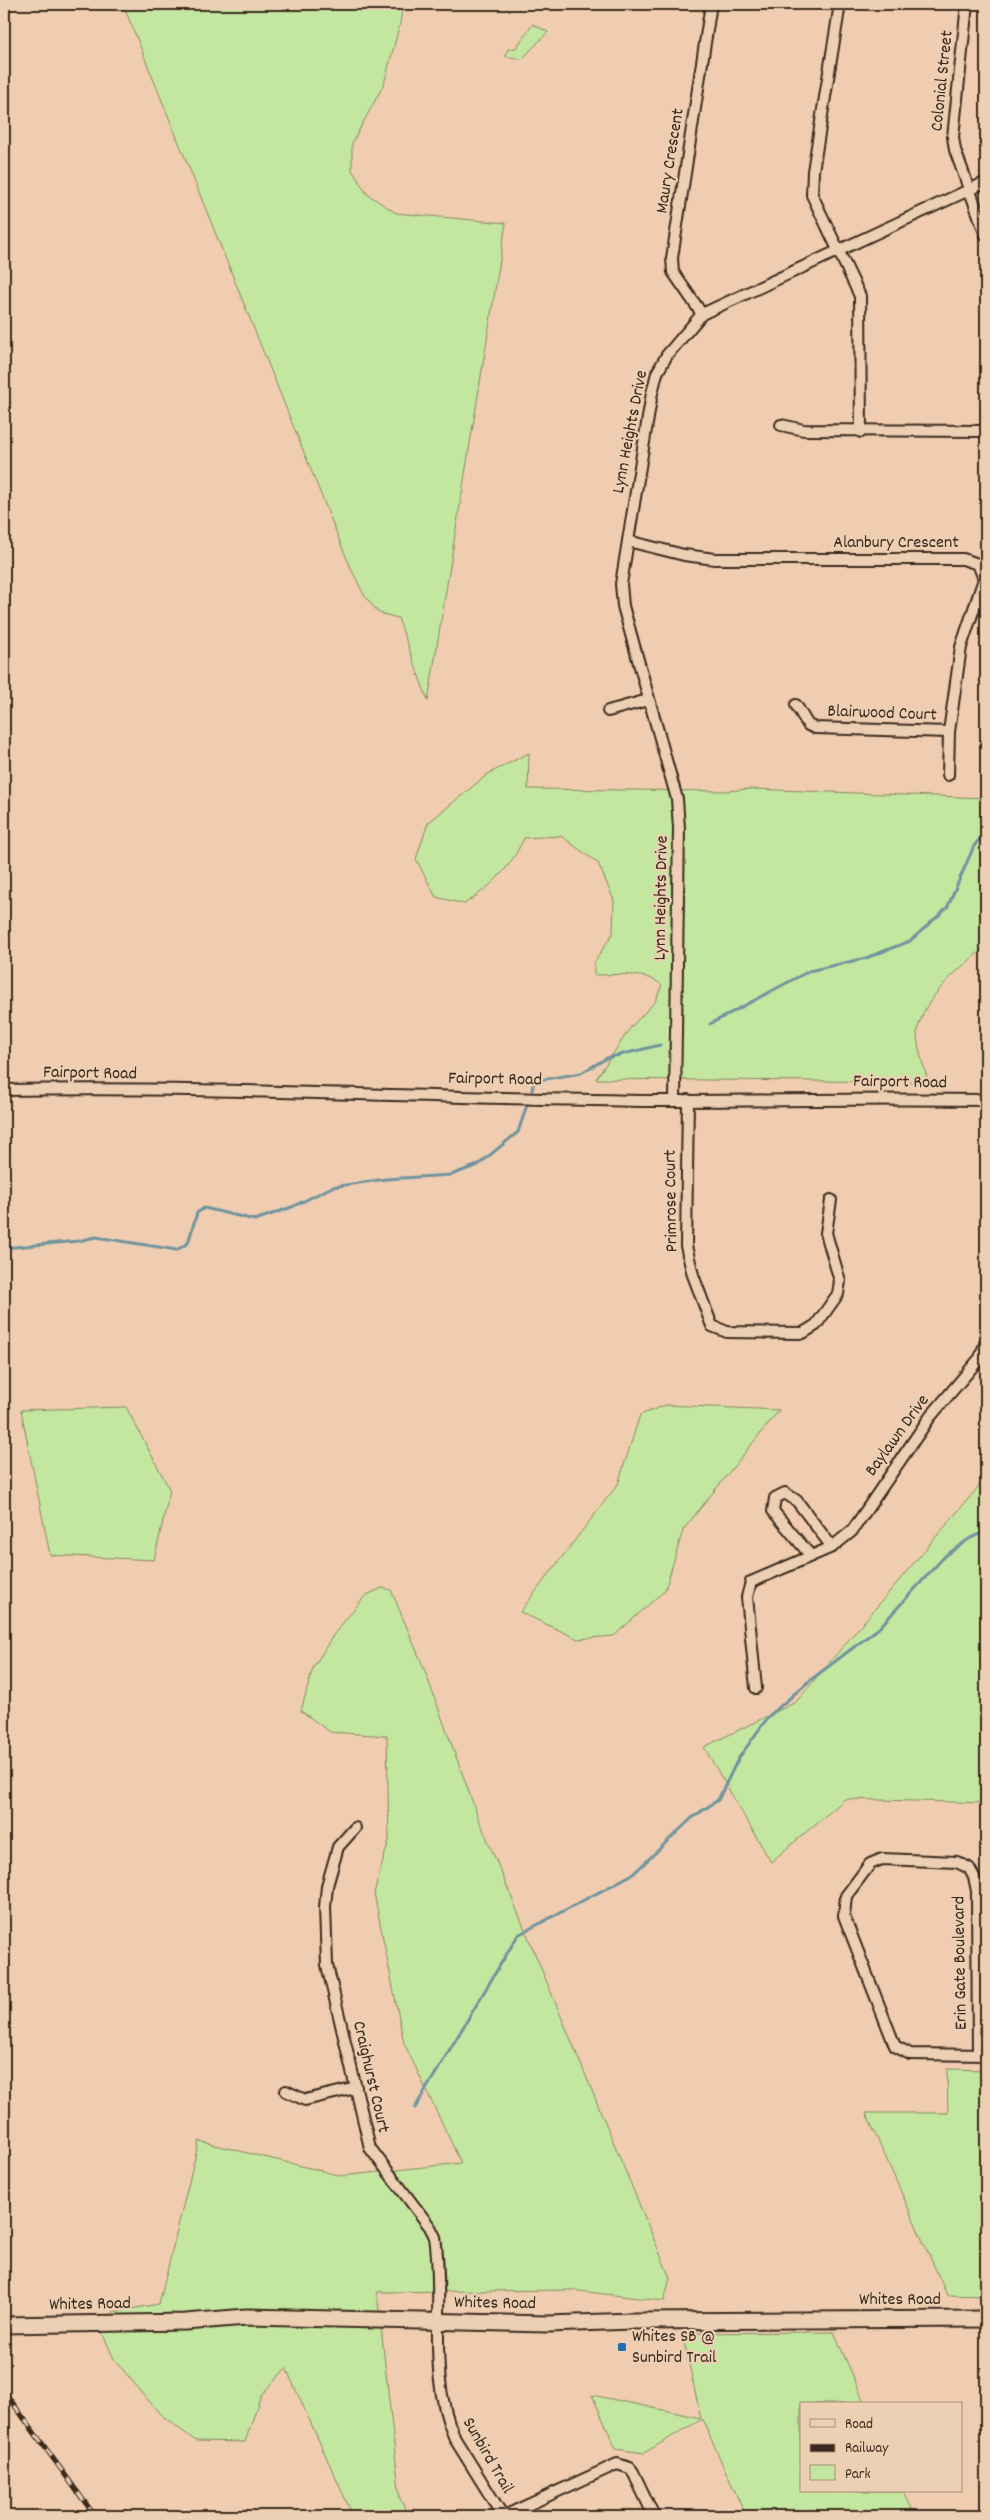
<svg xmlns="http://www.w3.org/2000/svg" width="990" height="2520" viewBox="0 0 990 2520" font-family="Dekko,sans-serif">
<rect width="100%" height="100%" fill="#f0cdb0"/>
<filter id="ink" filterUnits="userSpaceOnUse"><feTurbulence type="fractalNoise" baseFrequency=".02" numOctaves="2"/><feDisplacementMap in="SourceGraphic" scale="10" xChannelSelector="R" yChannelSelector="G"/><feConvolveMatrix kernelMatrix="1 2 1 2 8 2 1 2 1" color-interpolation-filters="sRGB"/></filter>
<g filter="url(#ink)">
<!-- green -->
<g fill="#c4e7a0" stroke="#80885f">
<path d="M123 4H403L400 23 384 84 352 143V170L367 194 396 213 506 223 428 701 398 618 379 613 364 595 349 564Z"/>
<path d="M533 24 548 32 522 59 505 56 508 49 516 48Z"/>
<path d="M529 753 528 789 725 791 751 789 986 798V946C959 970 924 994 917 1033 916 1044 925 1070 928 1082L596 1079 631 1027 655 1002 662 985C646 971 614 975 594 975V963L613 933 614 900 598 863 561 836 524 838C509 870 493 885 464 904L436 897 416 859 428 823 488 774Z"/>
<path d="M666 1405 779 1410 683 1530 665 1590 614 1636 578 1639 520 1612 618 1484 640 1415Z"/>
<path d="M126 1407 170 1490 154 1560 50 1555 21 1410Z"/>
<path d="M986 1478V1803L845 1799 771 1862 704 1747 796 1702Z"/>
<path d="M382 1588 391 1590 423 1666 478 1817 670 2278 664 2301 571 2290 377 2292 400 2499 409 2516H353L286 2368 261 2395 245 2442 196 2441 160 2414 114 2359 100 2327 113 2312 159 2304 199 2141 342 2176 461 2163 404 2043 374 1893 389 1840 387 1736 330 1732 301 1711 313 1668 334 1634 365 1596Z"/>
<path d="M4 1813 10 1979 4 1975Z"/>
<path d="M947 2069 986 2070V2296L947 2295 866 2113H948Z"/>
<path d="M834 2332 865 2404H801V2491H904L915 2516H746L702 2419 644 2453 616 2449 592 2395 701 2418 682 2333Z"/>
</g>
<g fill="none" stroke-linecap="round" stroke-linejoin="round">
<!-- stream -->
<g stroke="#70949e" stroke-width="3">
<path d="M710 1024 809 971 866 958 910 941 947 908 974 846 986 831"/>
<path d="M532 1090 534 1081 581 1073 607 1058 660 1045"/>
<path d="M4 1248 78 1241 96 1237 177 1250 188 1243 197 1213 204 1208 255 1220 292 1207 332 1187 386 1179 451 1175 478 1165 518 1132 527 1105"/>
<path d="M415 2108 518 1935 633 1874 693 1817 718 1800 738 1759 768 1717 808 1682 879 1628 945 1556 969 1539 986 1531"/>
</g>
<defs>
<g id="minor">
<path d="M840 4 813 171 812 195 860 296 861 432"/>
<path d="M967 4 953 137 955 150 986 235"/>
<path d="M702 314 673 272 672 258 711 4"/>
<path d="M781 425 804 430 986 431"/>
<path d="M628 541 684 555 715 559H963L978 564 984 579 961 647 949 732 948 775"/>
<path d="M796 705 808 725 815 728 949 732"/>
<path d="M608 711 648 700"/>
<path d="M4 1090C223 1086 442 1099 660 1101 769 1101 878 1098 986 1100"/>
<path d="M675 1100 679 828 677 799 623 606 621 584 652 393 657 373 667 355 702 314 986 182"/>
<path d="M688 1100 686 1246 693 1275 712 1326 727 1332 803 1333 816 1325 838 1294 840 1281 826 1233 831 1200"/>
<path d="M811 1556 773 1511 775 1498 785 1493 797 1501 832 1547"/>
<path d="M756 1688 747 1597 751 1582 832 1547 852 1531 930 1417 980 1358 986 1341"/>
<path d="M355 1828 338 1847 327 1886 325 1907 327 1965 370 2148 430 2227 435 2237C445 2305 426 2374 455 2439L503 2516"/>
<path d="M978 2055 977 1891 974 1877 969 1868 957 1862 882 1859 870 1864 846 1896 844 1916 895 2046 910 2054 986 2055"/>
<path d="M286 2091 305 2100 356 2088"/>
<path d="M504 2516 617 2464 630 2468 633 2472 654 2516"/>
</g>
<path id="secondary" d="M4 2325 186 2322 246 2317 548 2324 633 2321 986 2319"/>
</defs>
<!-- minor casing -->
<use href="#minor" stroke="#3b2a1e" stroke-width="14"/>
<!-- secondary casing -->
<use href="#secondary" stroke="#3b2a1e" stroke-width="19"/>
<!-- minor -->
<use href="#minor" stroke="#edd0b4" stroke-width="10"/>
<!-- secondary -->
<use href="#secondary" stroke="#edd0b4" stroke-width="15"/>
<defs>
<path id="rail" d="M4 2391 95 2516"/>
</defs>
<!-- rail casing -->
<use href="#rail" stroke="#3b2a1e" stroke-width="5"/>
<!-- rail -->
<use href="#rail" stroke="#edd0b4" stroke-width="3" stroke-dasharray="9" stroke-linecap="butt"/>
</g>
</g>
<!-- markers -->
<rect fill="#1f6fb2" stroke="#edd0b4" stroke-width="2" x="617" y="2342" width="10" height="10" rx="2.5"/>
<g text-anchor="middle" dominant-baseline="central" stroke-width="4.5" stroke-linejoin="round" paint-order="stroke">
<!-- street labels -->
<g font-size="18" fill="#3b2a1e" stroke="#edd0b4">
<text transform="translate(943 81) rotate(-84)">Colonial Street</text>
<text transform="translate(671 161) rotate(-81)">Maury Crescent</text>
<text transform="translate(631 432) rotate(-79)">Lynn Heights Drive</text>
<text x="896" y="543">Alanbury Crescent</text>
<text transform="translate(882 714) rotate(2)">Blairwood Court</text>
<text transform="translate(662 898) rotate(-89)">Lynn Heights Drive</text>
<text transform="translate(90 1074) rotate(1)">Fairport Road</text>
<text transform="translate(495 1080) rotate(1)">Fairport Road</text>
<text transform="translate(900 1083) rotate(1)">Fairport Road</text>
<text transform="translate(672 1201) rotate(-91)">Primrose Court</text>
<text transform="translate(898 1436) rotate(-54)">Baylawn Drive</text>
<text transform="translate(961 1963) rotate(-91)">Erin Gate Boulevard</text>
<text transform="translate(370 2077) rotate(77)">Craighurst Court</text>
<text x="900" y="2300">Whites Road</text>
<text transform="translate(495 2304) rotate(1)">Whites Road</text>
<text transform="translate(90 2305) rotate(-1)">Whites Road</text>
<text transform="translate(487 2456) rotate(60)">Sunbird Trail</text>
</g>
<!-- poi labels -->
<g font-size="18" fill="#3b2a1e" stroke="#edd0b4" text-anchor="start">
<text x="632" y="2337">Whites SB @<tspan x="632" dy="21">Sunbird Trail</tspan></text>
</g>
</g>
<!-- margin -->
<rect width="990" height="2520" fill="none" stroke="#edd0b4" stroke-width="20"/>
<rect x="10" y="10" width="970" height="2500" fill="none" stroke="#3b2a1e" stroke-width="2" filter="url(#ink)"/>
<!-- legend -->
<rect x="800" y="2402" width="162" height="90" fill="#edd0b4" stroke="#a68e78"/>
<rect x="810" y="2419" width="25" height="8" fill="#edd0b4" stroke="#a68e78"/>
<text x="845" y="2428" font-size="15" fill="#3b2a1e">Road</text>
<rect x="810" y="2444" width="25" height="8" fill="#3b2a1e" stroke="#a68e78"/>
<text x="845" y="2452" font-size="15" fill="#3b2a1e">Railway</text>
<rect x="810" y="2465" width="25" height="15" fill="#c4e7a0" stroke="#a68e78"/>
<text x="845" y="2478" font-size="15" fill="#3b2a1e">Park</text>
</svg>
